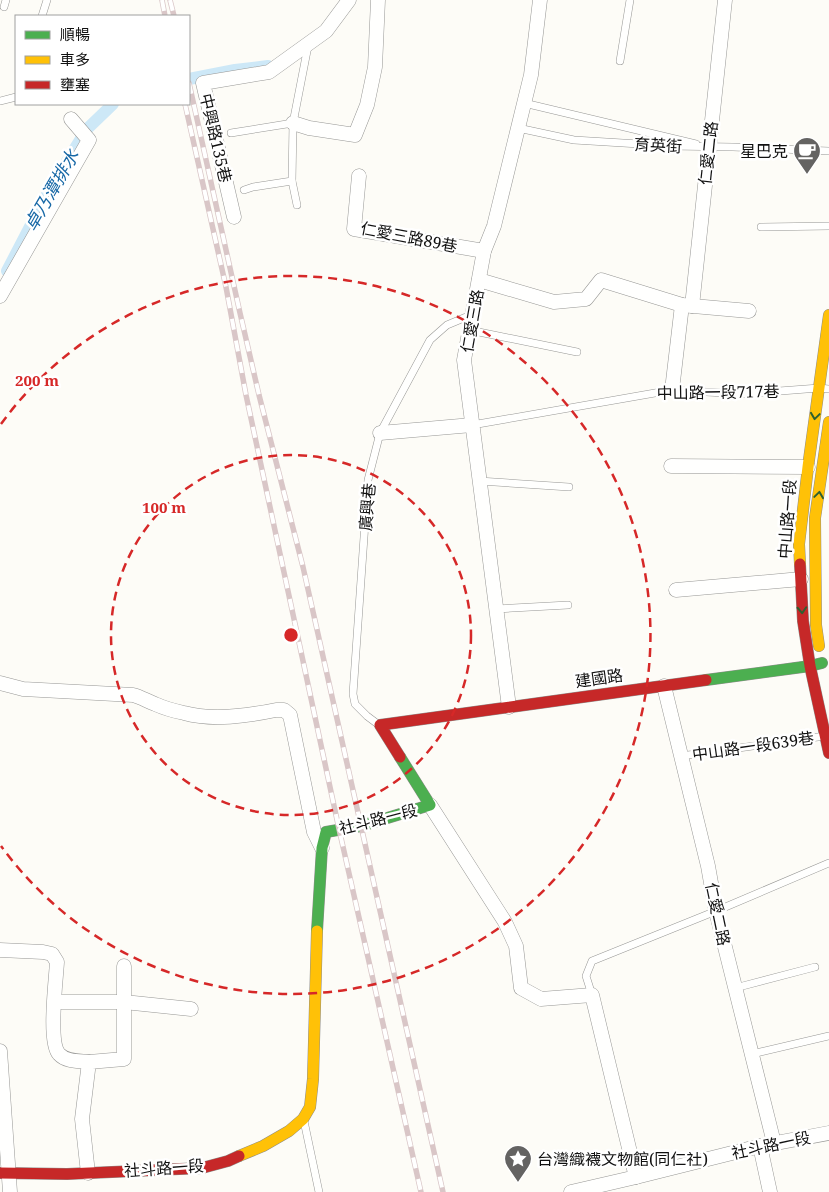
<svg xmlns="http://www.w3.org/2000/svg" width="829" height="1192" viewBox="0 0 829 1192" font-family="'Noto Serif','Noto Sans TC',serif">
<rect width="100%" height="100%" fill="#fdfcf7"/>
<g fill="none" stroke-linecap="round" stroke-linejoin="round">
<!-- canal -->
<g stroke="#cde8f7" stroke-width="12">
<path d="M189 79 235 70 268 66"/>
<path d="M7 271 47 194 87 129 113 104"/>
</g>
<defs>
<g id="lane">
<path d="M4 7 6 0"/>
<path d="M42 16 47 0"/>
<path d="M620 61 630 0"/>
<path d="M0 101 16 97"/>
<path d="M524 103 696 144"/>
<path d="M518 128 574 140 672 146 733 147 829 151"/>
<path d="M231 133 293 123"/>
<path d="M244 190 253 187 292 181"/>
<path d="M297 205 292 181 293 123 308 46"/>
<path d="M761 227 829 226"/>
<path d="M469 330 577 352"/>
<path d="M472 425 672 390 741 394 819 388 829 389"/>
<path d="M479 481 569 487"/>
<path d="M496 609 568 605"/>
<path d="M379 725 367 716 355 704 353 694 368 480 380 433 430 340 447 325 471 315"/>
<path d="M681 756 825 736"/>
<path d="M735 988 815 967"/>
<path d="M592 995 586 976 592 961 716 911 829 863"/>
<path d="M752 1054 829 1036"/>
<path d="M304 1121 319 1192"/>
</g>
<g id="street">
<path d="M293 123 309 128 355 135 367 105 375 67 378 0"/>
<path d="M359 176 354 229 484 251"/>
<path d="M234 217 203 83 269 72 326 31 349 0"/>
<path d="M479 280 554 302 586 299 601 280 682 305 749 311"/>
<path d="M0 296 89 140 71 119"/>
<path d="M692 306 725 0"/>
<path d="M672 390 682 305"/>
<path d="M380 433 472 425"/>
<path d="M671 466 808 467"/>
<path d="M676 590 801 579"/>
<path d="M0 683 23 689 133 695C141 697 147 701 155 704 164 708 174 711 184 713 213 721 247 716 276 710H284L290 715 314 832 322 848"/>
<path d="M664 686 708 866 716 911 774 1143"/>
<path d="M509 707 464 360 484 251 494 226 531 75 540 0"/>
<path d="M430 805 505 922 516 946 521 988 541 999 592 995 636 1177"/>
<path d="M0 950 43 952 52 954 57 962C56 980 48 1042 59 1054 66 1062 79 1061 89 1062"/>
<path d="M55 1002H124L191 1009"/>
<path d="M0 1051 10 1192"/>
<path d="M760 1146 770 1192"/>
<path d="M88 1173 82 1119 89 1062 124 1059V966"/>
<path d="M571 1192 636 1177 760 1146 829 1133"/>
</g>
<g id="fast">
<path d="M706 680 810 666 822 663"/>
<path d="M317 931 322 848 326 832 361 826 430 805 400 757"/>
</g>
<g id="slow">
<path d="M800 564 799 544 808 467 829 315"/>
<path d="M819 646 816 625 815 518 829 422"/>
<path d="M239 1156 263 1146 289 1131 303 1119 310 1107 313 1079 317 931"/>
</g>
<g id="jam">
<path d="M800 564 803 621 810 666 829 753"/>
<path d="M400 757 380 725 706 680"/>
<path d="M0 1173 67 1174 202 1168 228 1161 239 1156"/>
</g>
</defs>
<!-- lane casing -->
<use href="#lane" stroke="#979795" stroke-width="8"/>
<!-- street casing -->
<use href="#street" stroke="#979795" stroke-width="15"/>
<!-- fast casing -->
<use href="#fast" stroke="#8e8d8b" stroke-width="12"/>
<!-- slow casing -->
<use href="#slow" stroke="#8e8d8b" stroke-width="12"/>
<!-- jam casing -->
<use href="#jam" stroke="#8e8d8b" stroke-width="12"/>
<!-- lane -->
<use href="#lane" stroke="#fffffe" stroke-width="7"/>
<!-- street -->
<use href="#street" stroke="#fffffe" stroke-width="14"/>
<!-- fast -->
<use href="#fast" stroke="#4caf50" stroke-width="11"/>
<!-- slow -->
<use href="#slow" stroke="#ffc107" stroke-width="11"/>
<!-- jam -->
<use href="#jam" stroke="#c62828" stroke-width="11"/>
<defs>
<g id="rail">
<path d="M162 0 165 16"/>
<path d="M170 0 174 16"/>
<path d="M189 83 240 313 259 395 303 567 443 1192"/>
<path d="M185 104 226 287 246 395 339 829 421 1192"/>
</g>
</defs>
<!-- rail casing -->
<use href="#rail" stroke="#d9c6c7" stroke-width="5.5"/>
<!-- rail -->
<use href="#rail" stroke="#fff" stroke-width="4" stroke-dasharray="11" stroke-linecap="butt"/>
</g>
<!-- one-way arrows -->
<defs><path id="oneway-chevron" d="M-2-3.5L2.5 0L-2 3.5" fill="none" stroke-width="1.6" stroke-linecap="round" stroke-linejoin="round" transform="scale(1.25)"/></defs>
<g stroke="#2e6030">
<use href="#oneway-chevron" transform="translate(815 416) rotate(98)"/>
<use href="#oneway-chevron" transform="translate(819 495) rotate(-82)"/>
<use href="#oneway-chevron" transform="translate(802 610) rotate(87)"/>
</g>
<!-- distance rings -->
<g fill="none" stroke="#d62828" stroke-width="2.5" stroke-dasharray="9 6">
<circle cx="291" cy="635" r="180"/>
<path d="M1 424A359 359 0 1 1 1 846"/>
</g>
<!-- icons -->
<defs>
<symbol id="cafe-pin" viewBox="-11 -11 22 30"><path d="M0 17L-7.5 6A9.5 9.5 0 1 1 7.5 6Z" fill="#646362" stroke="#fff"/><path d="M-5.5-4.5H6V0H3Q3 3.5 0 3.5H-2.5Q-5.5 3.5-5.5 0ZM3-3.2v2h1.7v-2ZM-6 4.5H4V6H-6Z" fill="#fff"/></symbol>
<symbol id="sight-pin" viewBox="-11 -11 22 30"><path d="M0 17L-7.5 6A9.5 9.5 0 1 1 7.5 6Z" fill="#646362" stroke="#fff"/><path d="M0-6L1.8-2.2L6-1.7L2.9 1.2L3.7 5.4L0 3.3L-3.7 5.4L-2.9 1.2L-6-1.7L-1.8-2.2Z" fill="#fff"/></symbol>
</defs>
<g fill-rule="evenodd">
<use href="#cafe-pin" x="791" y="135" width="32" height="43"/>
<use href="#sight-pin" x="502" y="1143" width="32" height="43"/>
</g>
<g text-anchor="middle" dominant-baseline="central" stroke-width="5" stroke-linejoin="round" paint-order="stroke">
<!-- street labels -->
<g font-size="16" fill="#111" stroke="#fff">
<text transform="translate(216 138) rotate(77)">中興路135巷</text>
<text transform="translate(658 145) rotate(3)">育英街</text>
<text transform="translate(708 153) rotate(-84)">仁愛二路</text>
<text transform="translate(409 237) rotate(11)">仁愛三路89巷</text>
<text transform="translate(472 321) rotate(-80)">仁愛三路</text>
<text transform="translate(718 392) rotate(-1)">中山路一段717巷</text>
<text transform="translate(367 507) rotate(-85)">廣興巷</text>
<text transform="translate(787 519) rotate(-86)">中山路一段</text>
<text transform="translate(599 678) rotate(-8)">建國路</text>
<text transform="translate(753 746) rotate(-8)">中山路一段639巷</text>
<text transform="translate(378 819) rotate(-14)">社斗路一段</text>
<text transform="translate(718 914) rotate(78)">仁愛二路</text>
<text transform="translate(771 1145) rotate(-12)">社斗路一段</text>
<text transform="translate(164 1168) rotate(-4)">社斗路一段</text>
</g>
<!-- poi labels -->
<g font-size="16" fill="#111" stroke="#fff" text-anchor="end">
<text x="788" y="151">星巴克</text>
<text x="537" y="1159" text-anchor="start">台灣織襪文物館(同仁社)</text>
</g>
<!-- water labels -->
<g font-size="18" font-style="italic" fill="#1768a6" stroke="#fff">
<text transform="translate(51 190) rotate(-60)">卓乃潭排水</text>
</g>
</g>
<circle cx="291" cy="635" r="8" fill="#d62828" stroke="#fff" stroke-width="2.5"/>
<g font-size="15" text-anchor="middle" font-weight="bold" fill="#d62828" stroke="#fff" stroke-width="5" stroke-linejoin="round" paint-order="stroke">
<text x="37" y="386">200 m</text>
<text x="164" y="513">100 m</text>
</g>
<!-- legend -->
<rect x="15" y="15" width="175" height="90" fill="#ffffff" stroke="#a0a0a0"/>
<rect x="25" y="31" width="25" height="8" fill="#4caf50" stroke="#a0a0a0"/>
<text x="60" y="40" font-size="15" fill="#111111">順暢</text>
<rect x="25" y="56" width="25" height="8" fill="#ffc107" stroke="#a0a0a0"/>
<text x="60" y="65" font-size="15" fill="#111111">車多</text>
<rect x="25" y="81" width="25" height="8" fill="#c62828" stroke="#a0a0a0"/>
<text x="60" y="90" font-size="15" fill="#111111">壅塞</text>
</svg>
